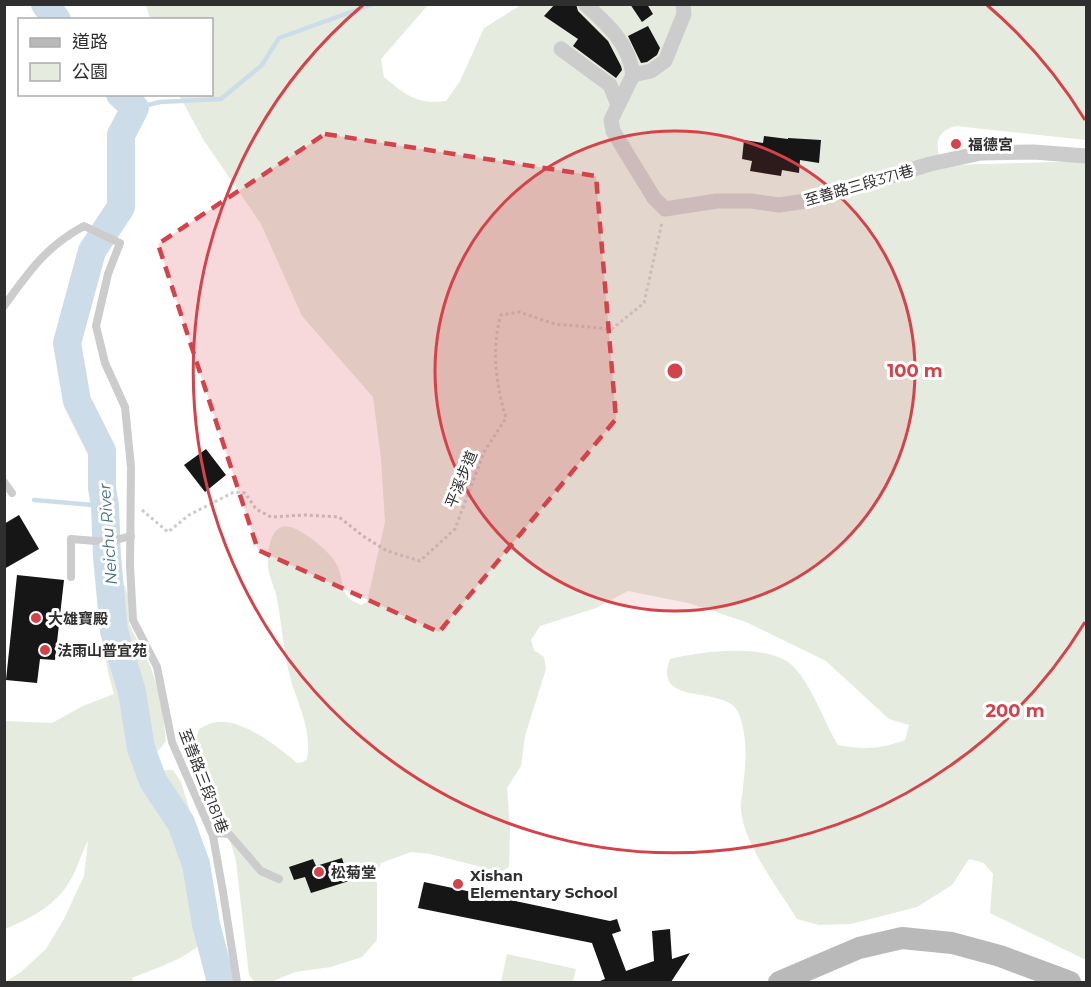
<svg xmlns="http://www.w3.org/2000/svg" width="1091" height="987" viewBox="0 0 1091 987" font-family="Montserrat,'Noto Sans TC',sans-serif">
<rect width="100%" height="100%" fill="#fff"/>
<!-- green -->
<g fill="#e5ebdf">
<path d="M146 5H428L381 59 384 77C405 94 416 105 446 101L460 81 484 28 521 5H1086V140L956 126C940 130 935 139 939 155L955 165 1086 161V960L990 913 993 874 984 863 969 859 952 885 917 907 851 924 819 925 797 919C779 889 743 844 741 809 740 802 743 794 743 787 746 761 748 739 739 714 728 683 651 709 670 659 701 651 773 642 795 668 814 690 823 720 838 745 864 750 880 749 905 740L909 725 889 719 826 661 746 622 688 603 628 591 596 608 540 626 531 640 534 650 544 657 546 669 525 736 521 766 507 788 510 827 509 867 501 872 430 854 411 852 381 863 377 874V940L362 957 331 967 295 972 271 982 254 981 249 975 236 861 226 826 219 816 205 806 193 771V750L199 729C203 727 208 724 212 723 239 715 278 747 297 763L303 762 307 759C312 733 300 708 292 684 284 657 282 626 277 598 275 588 269 577 268 567 267 553 270 521 291 527 305 532 331 552 337 565 346 584 337 595 361 605L367 602 385 522 381 458 373 397 302 316 261 224 203 139 179 95 212 94V20L150 19Z"/>
<path d="M105 578 114 579 125 586 128 596 129 624 151 668 161 698 166 741 158 751 139 761 136 768 137 775 161 770H173L181 782C191 816 227 914 202 942 187 959 153 969 132 978L133 982H5L21 972 46 949 64 919 84 876 88 841C82 851 78 867 71 879 58 904 30 919 5 929V721L52 723 83 706 114 694 108 672 103 641Z"/>
<path d="M507 954 576 969 573 982H501Z"/>
</g>
<g fill="none" stroke-linecap="round" stroke-linejoin="round">
<!-- stream -->
<g stroke="#ccdde9" stroke-width="4.5">
<path d="M135 108 160 102 221 99 262 65 279 38 373 4"/>
<path d="M34 500 105 506"/>
</g>
<!-- river -->
<g stroke="#ccdde9" stroke-width="28">
<path d="M45 4 57 20"/>
<path d="M120 94 135 108 121 135V207L92 251 67 343 77 401 102 451V488L105 506 107 557 114 631 132 692 141 748 153 781 181 823 196 864 206 924 221 982"/>
</g>
</g>
<!-- building -->
<g fill="#161616">
<path d="M555 4H576L578 11 608 41 621 66 622 70 616 78 573 46 578 39 544 16Z"/>
<path d="M630 4H647L653 14 642 22Z"/>
<path d="M648 26 660 48 657 55 647 62 641 63 628 36Z"/>
<path d="M764 136 788 139V138L821 140 819 163 800 160 799 173 782 170 781 176 750 171 752 161 742 159 744 140 763 143Z"/>
<path d="M206 449 226 475 205 492 184 465Z"/>
<path d="M19 515 39 549 4 569V524Z"/>
<path d="M17 575 64 580 55 660 40 659 37 683 6 680Z"/>
<path d="M342 858 349 881 311 893 305 877 294 880 289 867 313 859 316 866Z"/>
<path d="M424 882 610 921 617 919 621 931 612 934 626 971 654 961 652 931 670 929 672 959 690 953 671 982H600V981L605 979 592 943 418 908Z"/>
</g>
<g fill="none" stroke-linecap="round" stroke-linejoin="round">
<!-- path -->
<path stroke="#ccc" stroke-width="3" stroke-dasharray="3 3" stroke-linecap="butt" d="M142 510 168 532 189 515 234 492 245 493 256 509 271 517 305 515 339 517 363 536 387 551 420 561 455 529 484 452 506 418C496 385 491 348 501 315L519 312 555 324 612 329 644 303 662 222"/>
<!-- lane -->
<g stroke="#ccc" stroke-width="8">
<path d="M4 306C29 272 45 247 84 226L120 243 108 274 96 326 105 363 125 407 131 467 130 566 133 620 157 667 172 742 213 836 223 892 237 982"/>
<path d="M4 482 12 493"/>
<path d="M71 577V539L108 542 131 536"/>
<path d="M213 836 218 833 229 834 261 871 279 879"/>
</g>
<!-- street -->
<g stroke="#ccc" stroke-width="15">
<path d="M585 4C608 25 629 43 633 75"/>
<path d="M683 4 684 14 665 61 651 71 633 75 611 120 613 131 654 198 665 209 717 201H751L779 205 813 200 930 164 981 153 1034 152 1086 156"/>
<path d="M561 49 610 85 618 105"/>
</g>
<!-- secondary -->
<path stroke="#b9b9b9" stroke-width="22" d="M779 982 859 948 902 938 952 943 1000 956 1070 982"/>
</g>
<!-- marked area -->
<path fill="#d64249" fill-opacity="0.2" stroke="#d64249" stroke-width="4.5" stroke-dasharray="12 8" stroke-linejoin="round" d="M325 134 596 176 616 419 439 632 258 550 158 244Z"/>
<!-- distance rings -->
<circle cx="675" cy="371" r="240" fill="#d64249" fill-opacity=".12"/>
<g fill="none" stroke="#d64249" stroke-width="3">
<circle cx="675" cy="371" r="240"/>
<path d="M1085 622A481 481 0 1 1 363 5M987 5A481 481 0 0 1 1085 120"/>
</g>
<!-- markers -->
<g fill="#d64249" stroke="#fff" stroke-width="2">
<circle cx="956" cy="144" r="6"/>
<circle cx="36" cy="618" r="6"/>
<circle cx="45" cy="650" r="6"/>
<circle cx="319" cy="872" r="6"/>
<circle cx="458" cy="884" r="6"/>
</g>
<g text-anchor="middle" dominant-baseline="central" stroke-width="6" stroke-linejoin="round" paint-order="stroke">
<!-- poi labels -->
<g font-size="15" font-weight="bold" fill="#2f2f2f" stroke="#fff" text-anchor="start">
<text x="968" y="144">福德宮</text>
<text x="48" y="618">大雄寶殿</text>
<text x="57" y="650">法雨山普宜苑</text>
<text x="331" y="872">松菊堂</text>
<text x="470" y="875">Xishan<tspan x="470" dy="17">Elementary School</tspan></text>
</g>
<!-- street labels -->
<g font-size="15" fill="#2f2f2f" stroke="#fff">
<text transform="translate(859 185) rotate(-16)">至善路三段371巷</text>
<text transform="translate(461 479) rotate(-68)">平溪步道</text>
<text transform="translate(204 781) rotate(69)">至善路三段181巷</text>
</g>
<!-- water labels -->
<g font-size="16" font-style="italic" fill="#446e8a" stroke="#fff">
<text transform="translate(108 534) rotate(-94)">Neichu River</text>
</g>
</g>
<circle cx="675" cy="371" r="9" fill="#d64249" stroke="#fff" stroke-width="3"/>
<g font-size="18" text-anchor="middle" font-weight="bold" fill="#d64249" stroke="#fff" stroke-width="6" stroke-linejoin="round" paint-order="stroke">
<text x="915" y="377">100 m</text>
<text x="1015" y="717">200 m</text>
</g>
<!-- border -->
<rect width="1091" height="987" fill="none" stroke="#2f2f2f" stroke-width="12"/>
<!-- legend -->
<rect x="18" y="18" width="195" height="78" fill="#ffffff" stroke="#acacac" stroke-width="1.5"/>
<rect x="30" y="38" width="30" height="9" fill="#b9b9b9" stroke="#acacac" stroke-width="1.5"/>
<text x="72" y="48" font-size="18" fill="#2f2f2f">道路</text>
<rect x="30" y="63" width="30" height="18" fill="#e5ebdf" stroke="#acacac" stroke-width="1.5"/>
<text x="72" y="78" font-size="18" fill="#2f2f2f">公園</text>
</svg>
